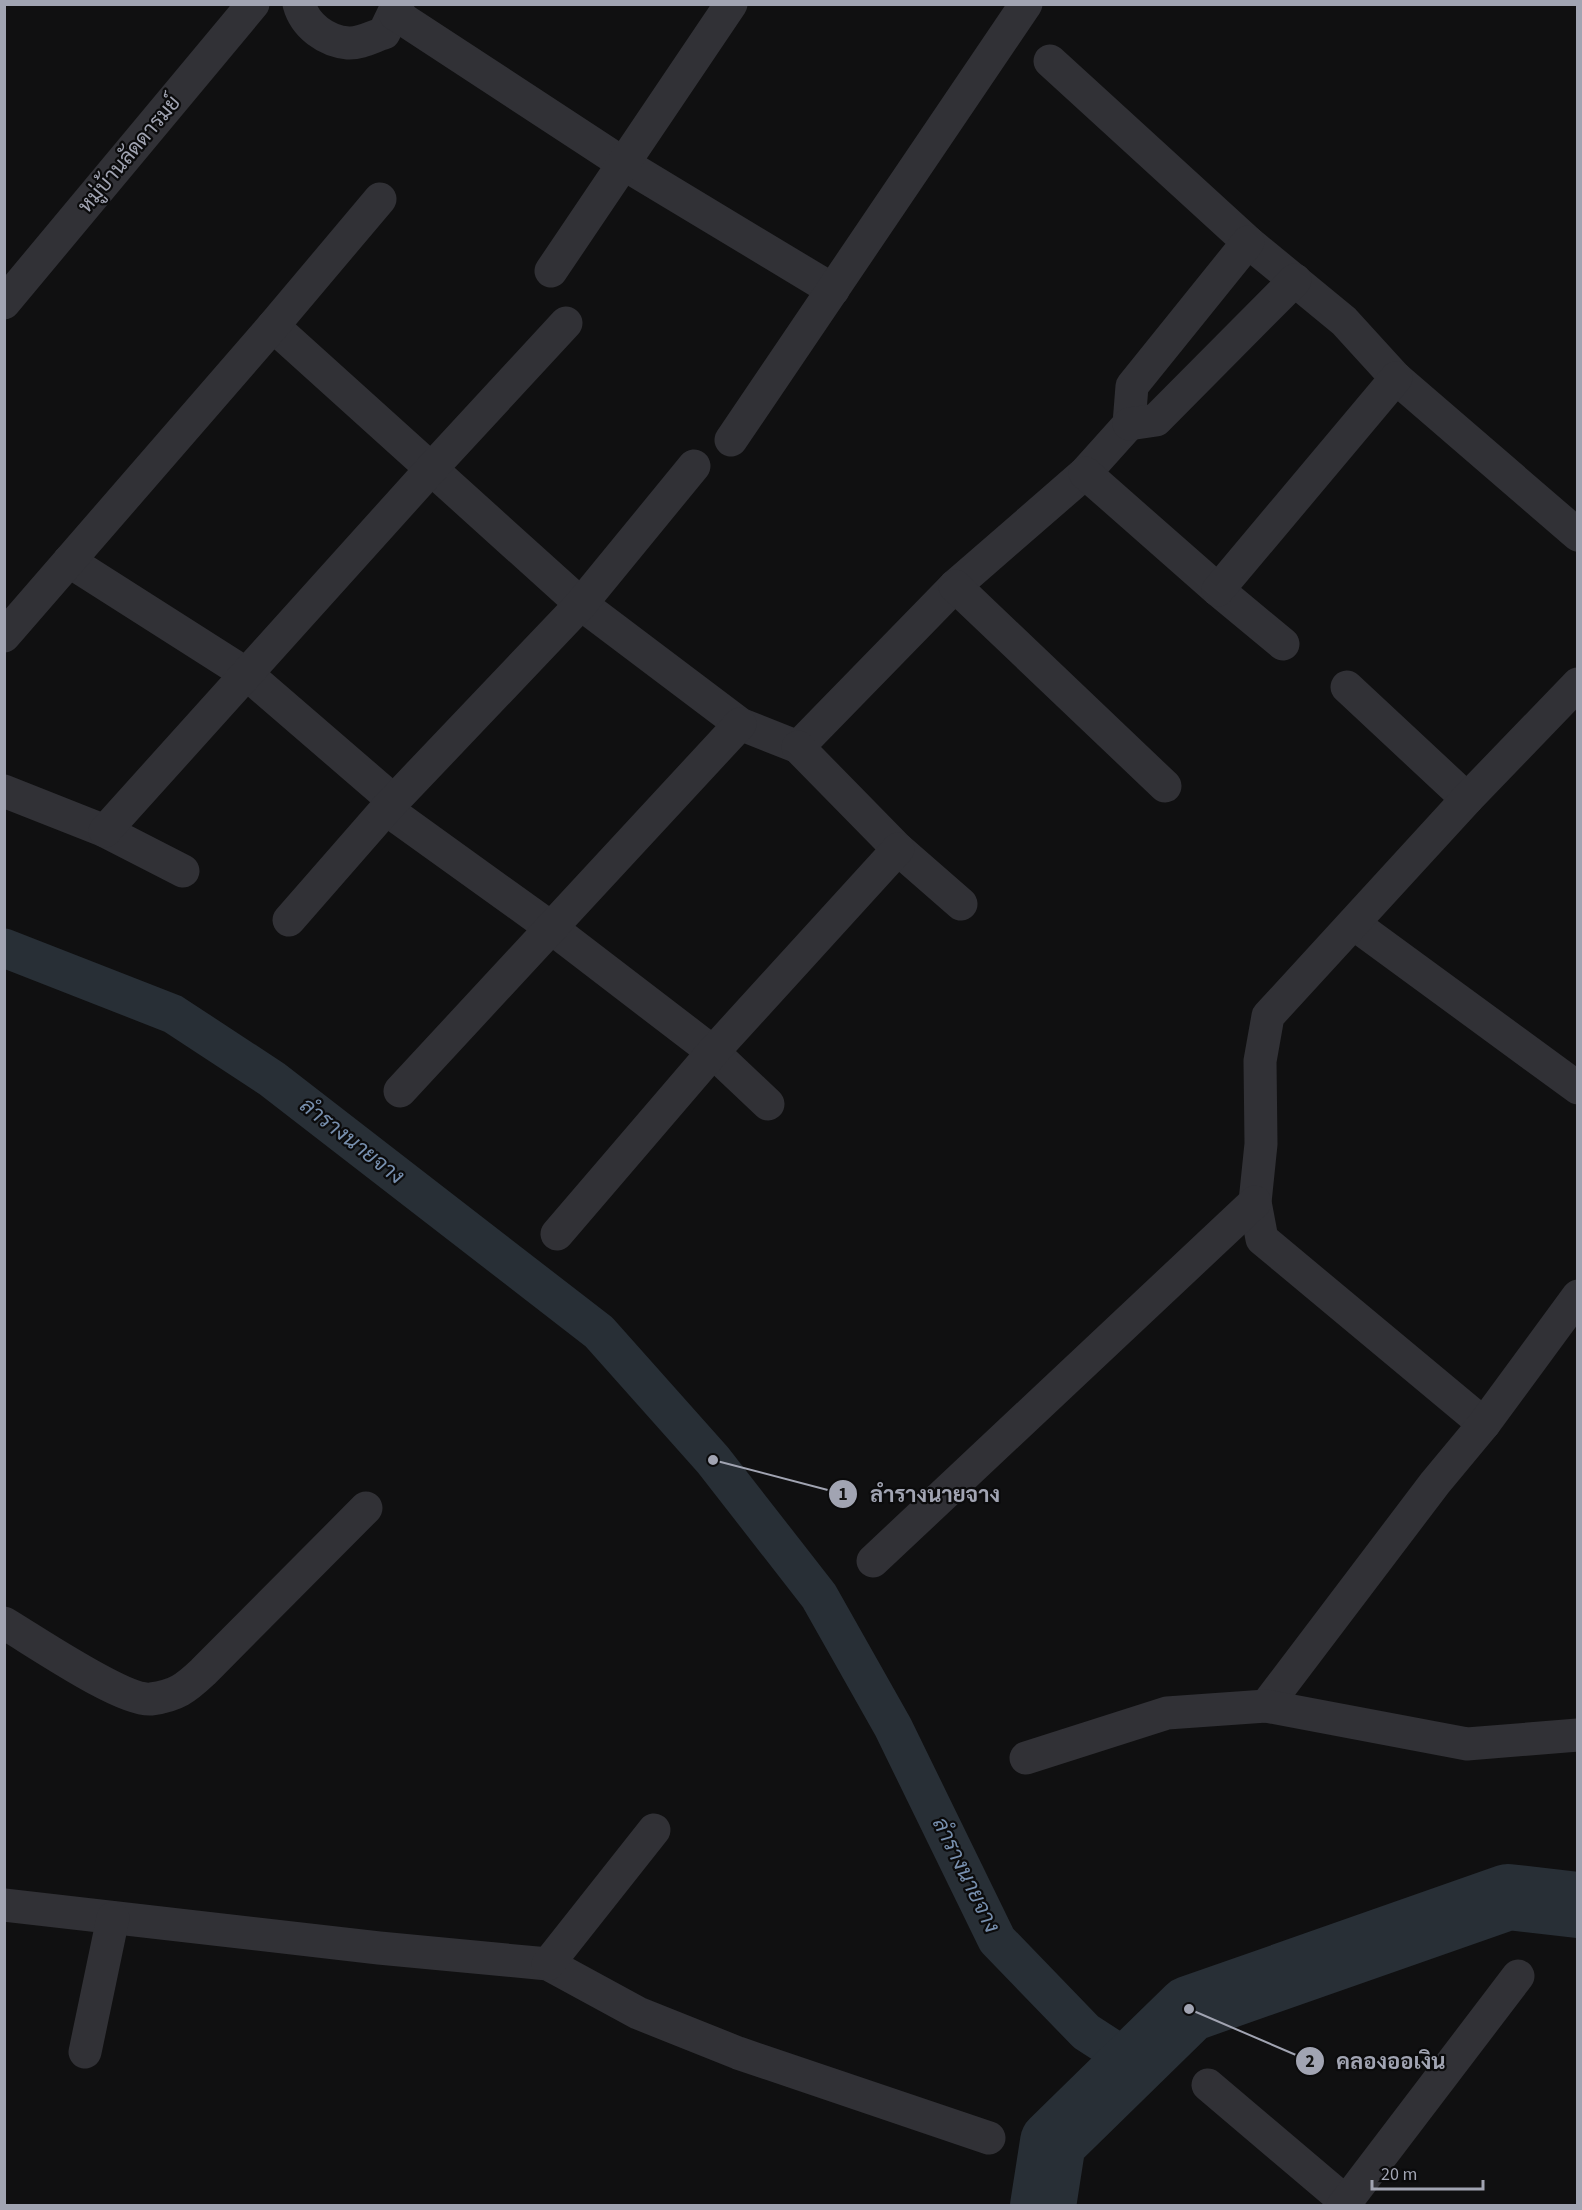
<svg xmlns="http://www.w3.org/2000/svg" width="1582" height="2210" viewBox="0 0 1582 2210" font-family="'Source Sans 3',Sarabun,sans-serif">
<rect width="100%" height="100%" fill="#101011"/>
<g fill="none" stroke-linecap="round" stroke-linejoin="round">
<!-- canal -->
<path stroke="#282f36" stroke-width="39" d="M4 948 173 1014 272 1079 599 1332 713 1460 819 1596 893 1727 997 1940 1086 2032 1134 2063"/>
<!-- river -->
<path stroke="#282f36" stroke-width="66" d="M1043 2206 1053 2142 1189 2009 1508 1897 1578 1905"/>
<!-- minor -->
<g stroke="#313136" stroke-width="33">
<path d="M299 4C305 26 326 41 348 43 359 44 374 36 384 33L398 4"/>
<path d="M395 14 624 164 833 290"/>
<path d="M1050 61 1248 242 1344 321 1396 378 1578 535"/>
<path d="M551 271 731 4"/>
<path d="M4 303 253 4"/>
<path d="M273 326 581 604 740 724 798 747 955 586 1085 473 1129 424 1132 386 1248 242"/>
<path d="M1129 424 1156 420 1295 280"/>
<path d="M731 440 1026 4"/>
<path d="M1085 473 1218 590 1283 644"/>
<path d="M69 561 248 675 394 801"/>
<path d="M955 586 1165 786"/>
<path d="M1218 590 1396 378"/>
<path d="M4 636 273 326 380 199"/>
<path d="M1347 687 1467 799"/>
<path d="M798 747 898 849 961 904"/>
<path d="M4 791 105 831 183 871"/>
<path d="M386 809 550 927 713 1052 768 1104"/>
<path d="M105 831 432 468 566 323"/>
<path d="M289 920 386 809 581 604 694 466"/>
<path d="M1354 924 1578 1088"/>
<path d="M400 1091 740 724"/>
<path d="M557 1234 713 1052 898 849"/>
<path d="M1484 1424 1262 1239 1255 1202 1261 1144 1260 1061 1268 1016 1467 799 1578 684"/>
<path d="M873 1561 1255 1202"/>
<path d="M4 1623C33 1640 123 1702 151 1699 176 1696 186 1688 203 1672L366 1508"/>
<path d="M1266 1706 1435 1483 1484 1424 1578 1296"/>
<path d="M1026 1758 1167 1713 1266 1706 1467 1744 1578 1735"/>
<path d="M4 1905 379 1948 548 1964 638 2013 738 2053 989 2138"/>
<path d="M548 1964 654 1830"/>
<path d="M85 2052 113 1918"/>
<path d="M1208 2085 1346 2202"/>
<path d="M1343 2206 1518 1976"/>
</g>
</g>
<g text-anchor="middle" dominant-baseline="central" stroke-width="4.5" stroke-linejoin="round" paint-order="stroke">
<!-- street labels -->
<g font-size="21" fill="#a1a4b2" stroke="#0b0b0c">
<text transform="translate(129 154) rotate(-50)">หมู่บ้านลัดดารมย์</text>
</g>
<!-- water labels -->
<g font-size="22" font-style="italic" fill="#778fae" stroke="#0b0b0c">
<text transform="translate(352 1141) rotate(38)">ลำรางนายจาง</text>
<text transform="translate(966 1875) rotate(64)">ลำรางนายจาง</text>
</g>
</g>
<!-- callouts -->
<path fill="none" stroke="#a1a4b2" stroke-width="2" d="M713 1460L843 1494M1189 2009L1310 2061"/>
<g fill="#a1a4b2" stroke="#0b0b0c" stroke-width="2">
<circle cx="713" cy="1460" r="6"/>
<circle cx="1189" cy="2009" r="6"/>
<circle cx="843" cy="1494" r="15"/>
<circle cx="1310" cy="2061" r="15"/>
</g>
<g font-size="18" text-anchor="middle" font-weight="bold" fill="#111">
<text x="843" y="1500">1</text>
<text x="1310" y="2067">2</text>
</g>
<g font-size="22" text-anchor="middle" font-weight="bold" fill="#a1a4b2" stroke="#0b0b0c" stroke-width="4.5" stroke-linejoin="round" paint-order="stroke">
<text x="935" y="1502">ลำรางนายจาง</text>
<text x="1391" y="2069">คลองออเงิน</text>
</g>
<!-- border -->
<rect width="1582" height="2210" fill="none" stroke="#a1a4b2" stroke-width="12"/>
<!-- scale -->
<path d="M1372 2180v9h111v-9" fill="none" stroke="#a1a4b2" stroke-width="3"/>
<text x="1381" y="2180" font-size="18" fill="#a1a4b2" stroke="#0b0b0c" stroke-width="4.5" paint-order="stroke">20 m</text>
</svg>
